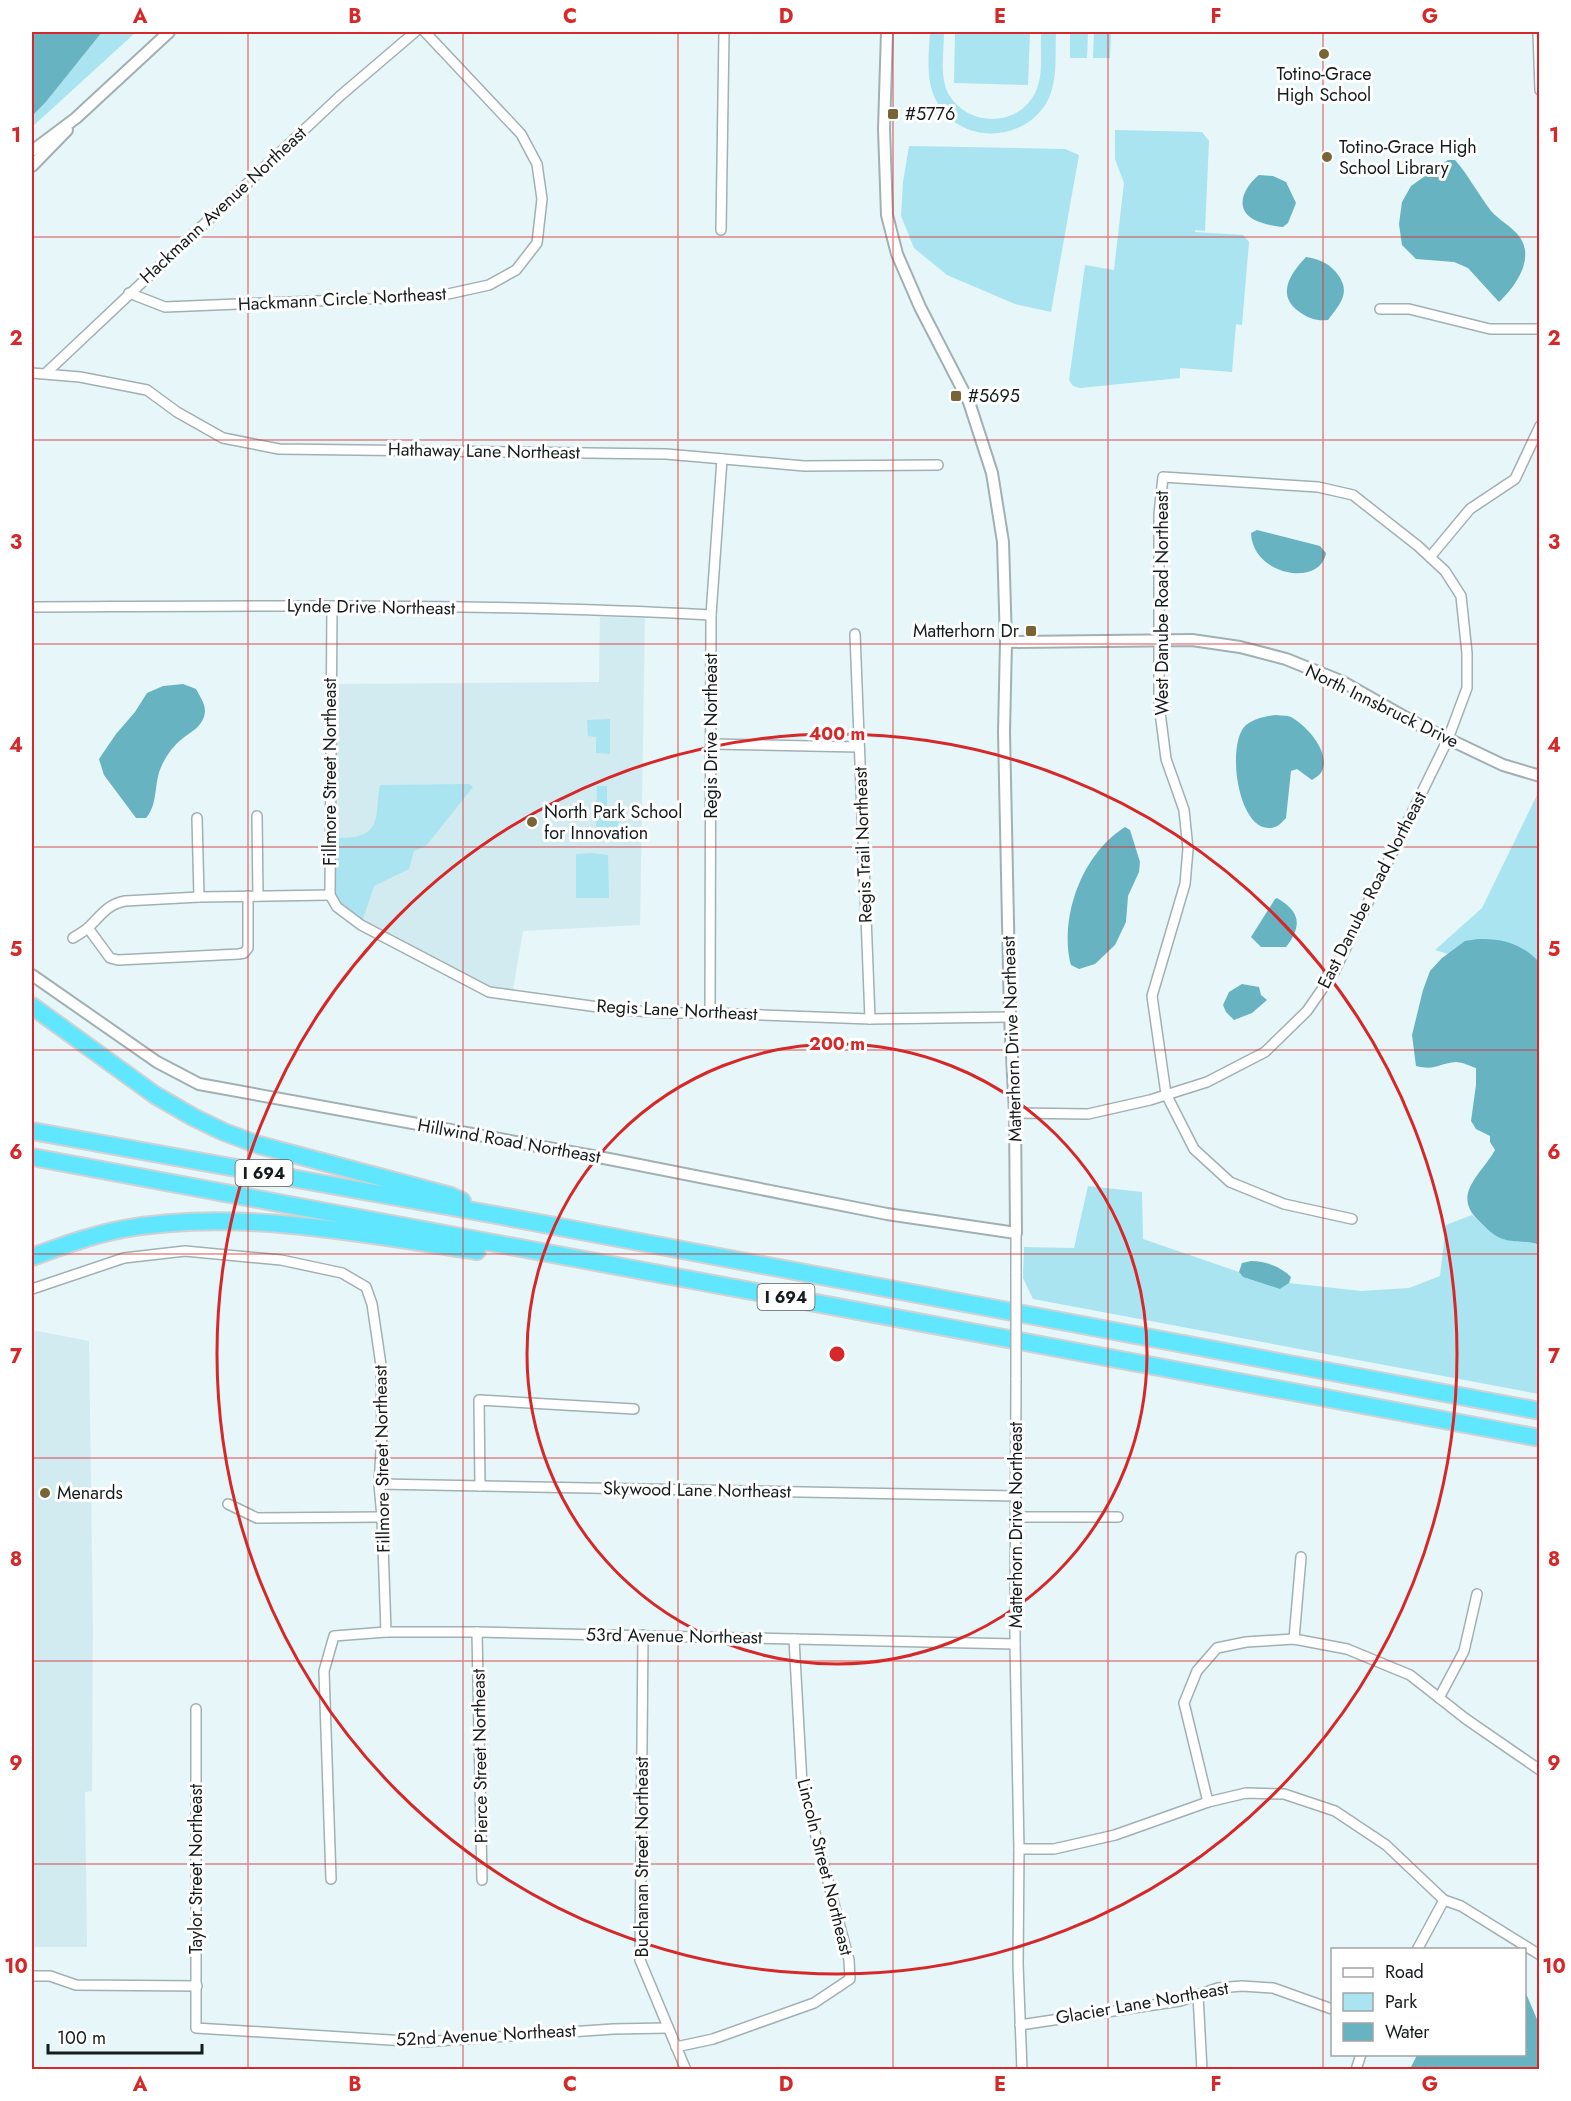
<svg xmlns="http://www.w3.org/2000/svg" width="1571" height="2101" viewBox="0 0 1571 2101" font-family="Jost,sans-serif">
<rect width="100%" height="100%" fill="#e6f6f9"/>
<!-- built -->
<g fill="#d2ebf0">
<path d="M600 617 645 618 640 925 523 931 512 996 489 992 361 925 330 895 338 838 336 684 599 682Z"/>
<path d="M32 1330 89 1341 93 1629 92 1791 85 1792 87 1947H32Z"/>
</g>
<!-- green -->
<g fill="#a9e4f0">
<path d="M102 32H136L32 127V116L45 103Z"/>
<path d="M930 32H944C944 51 939 77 949 95 969 128 1020 127 1036 91 1044 73 1040 50 1041 32H1056C1055 54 1058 79 1048 100 1025 144 958 145 936 100 925 79 929 54 930 32Z"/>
<path d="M955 32H1030L1028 85 954 83Z"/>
<path d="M1070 32H1088L1087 58H1070Z"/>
<path d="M1094 32H1111L1110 58H1093Z"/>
<path d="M1115 130 1202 132 1209 141 1205 231 1195 230V232L1243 235 1249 242 1242 325 1236 324 1232 372 1180 368V378L1080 388 1073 386 1069 380 1085 265 1114 270 1124 183 1115 159Z"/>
<path d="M909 146 1065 149 1079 155 1051 312 1015 304 947 275 914 248 901 216 903 182Z"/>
<path d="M610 719V754L596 753V737L588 736 587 720Z"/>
<path d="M469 784 473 787 426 846 414 851 409 869 374 886 361 925 330 895 338 838C379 838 376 823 379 788L381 785Z"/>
<path d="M597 786H607V816L619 821 615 834 596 827Z"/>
<path d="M1539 791V988L1461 958 1435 950 1482 908Z"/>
<path d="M591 853 608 855 609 898H576V854Z"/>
<path d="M1088 1186 1142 1192 1143 1239 1239 1272 1243 1277 1280 1289 1289 1283 1361 1291 1409 1288 1440 1276 1446 1225 1472 1215 1487 1229 1539 1245V1394L1033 1299 1023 1278 1024 1247 1074 1248Z"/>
</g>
<!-- water -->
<g fill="#67b3c1">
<path d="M32 32H102L45 103 32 116Z"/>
<path d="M1448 160H1455C1469 176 1478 194 1491 211 1499 220 1511 226 1519 236 1536 258 1515 287 1499 302L1468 268 1454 262 1416 259 1402 245 1399 224 1402 202 1411 186Z"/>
<path d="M1259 175 1273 176 1286 182 1296 203 1288 223 1283 227C1273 226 1257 223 1250 217 1234 205 1247 184 1259 175Z"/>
<path d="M1306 257C1318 259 1327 262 1335 271 1352 291 1342 302 1328 320 1317 321 1310 319 1301 313 1275 296 1290 274 1306 257Z"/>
<path d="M1257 530 1320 546 1326 553C1320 588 1252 575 1251 533Z"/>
<path d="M183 684 196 689C199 695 205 703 205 711 204 726 192 731 182 739 174 745 166 756 162 765 153 783 159 803 146 818H136L104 775 99 759 116 734 135 712 147 693 163 686Z"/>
<path d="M1277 715C1281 716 1287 715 1291 717 1306 725 1331 752 1322 771 1320 775 1316 777 1312 780L1297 769 1291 771 1286 818C1283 821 1279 826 1275 827 1238 839 1225 743 1246 725 1255 718 1266 716 1277 715Z"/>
<path d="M1125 827 1130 830 1140 862 1139 872 1128 896 1126 922 1115 945 1095 964 1079 969 1071 965C1059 917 1082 854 1125 827Z"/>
<path d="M1277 898C1301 912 1302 926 1286 947H1261L1251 937 1275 899Z"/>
<path d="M1478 939C1503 938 1522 944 1539 962V1245C1528 1240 1514 1243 1503 1239 1494 1236 1486 1228 1480 1222 1450 1195 1481 1175 1495 1150L1490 1142V1136L1476 1129 1471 1121 1476 1085V1068C1470 1066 1462 1062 1456 1062 1440 1063 1436 1071 1416 1066L1412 1035 1423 990 1430 971 1442 958 1465 941Z"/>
<path d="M1242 984 1259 987 1261 995 1267 1000 1252 1013 1234 1020 1226 1012 1223 1005 1229 992Z"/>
<path d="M1251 1261C1266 1261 1281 1267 1291 1277L1289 1283 1280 1289 1243 1277 1239 1272 1242 1263Z"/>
<path d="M1525 1991 1539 2024V2069H1410L1417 2055 1524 2054Z"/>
</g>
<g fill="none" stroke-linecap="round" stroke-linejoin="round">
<defs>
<g id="minor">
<path d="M1538 32 1540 90"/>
<path d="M721 230 724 32"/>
<path d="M129 293 165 307 439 296 489 285 516 270 537 243 542 199 537 164 521 134 425 32"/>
<path d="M1380 309H1409L1490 329H1540"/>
<path d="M32 373 80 377 147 390 177 412 223 438 279 449 666 454 804 466 938 465"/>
<path d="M46 373 340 96 415 32"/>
<path d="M1430 557 1470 509 1515 479 1540 426"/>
<path d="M332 606 330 895 337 907 361 925 489 992 620 1010 671 1013H710L870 1019 1010 1017"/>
<path d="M32 607C258 606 485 603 711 615"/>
<path d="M855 634 870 1019"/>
<path d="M711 744 859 747"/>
<path d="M257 816 258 896"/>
<path d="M197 818 199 897"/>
<path d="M88 928 110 958 118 960 239 954 244 953 248 948V896"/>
<path d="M73 938C79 934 85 931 90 926 101 915 108 904 125 901L199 897 330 895"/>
<path d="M710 1013 711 615 722 459"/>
<path d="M1015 1113 1088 1114 1150 1100 1207 1082 1265 1052 1307 1011 1334 972 1448 739 1467 688V653L1461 596 1445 571 1418 546 1353 495 1318 487 1163 477 1159 514V704L1166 759 1184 810 1188 849 1185 884 1152 996 1166 1094 1194 1149 1230 1182 1284 1204 1352 1219"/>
<path d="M1016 1233V1273"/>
<path d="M32 1289 124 1258 185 1251 281 1260 342 1273 366 1287 372 1304 381 1365 382 1435 379 1484 382 1517 386 1632"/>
<path d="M1016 1378 1015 1644 1019 1849 1018 1964 1022 2070"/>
<path d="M379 1484 1016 1496"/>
<path d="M480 1486 479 1400 634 1409"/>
<path d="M228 1504 257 1518 382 1517"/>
<path d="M1016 1517H1118"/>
<path d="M477 1632 482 1880"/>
<path d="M643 1635 640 1960 686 2070"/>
<path d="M1294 1639 1301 1557"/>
<path d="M1439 1698 1464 1651 1477 1594"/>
<path d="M196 1709V2028L422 2042 613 2029 668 2028"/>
<path d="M1208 1802 1184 1703 1197 1671 1217 1648 1246 1642 1294 1639 1347 1649 1410 1675 1466 1719 1540 1770"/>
<path d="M1019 1849H1054L1115 1835 1208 1802 1246 1793 1284 1794 1335 1811 1386 1845 1444 1900 1461 1906 1540 1955"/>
<path d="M331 1879 324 1671 334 1636 386 1632H477L1015 1644"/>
<path d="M1417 1950 1444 1900"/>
<path d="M32 1976H50L76 1985 197 1986"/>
<path d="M1198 1995 1202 2070"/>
<path d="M1020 2025 1180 2001 1218 1988 1242 1986 1273 1988 1332 2009"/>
<path d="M676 2047 713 2039 814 2003 850 1979 849 1960 802 1784 794 1639"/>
<path d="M1356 2070 1361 2054"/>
</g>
<g id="tertiary">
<path d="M32 151 76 118 169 32"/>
<path d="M32 166 67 130"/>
<path d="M1006 642 1192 640 1240 647 1286 659 1343 682 1419 725 1503 765 1540 776"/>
<path d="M32 975 157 1062 199 1084 609 1159 887 1214 1016 1233 1015 1113 1010 1017 1004 732 1006 642 1003 542 992 473 969 402 920 307 897 254 887 215 884 129 887 32"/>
</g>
<g id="motorway">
<path d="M32 1006 155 1095 193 1117 224 1132 259 1145 451 1196 462 1201"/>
<path d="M32 1131 496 1215 1540 1411"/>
<path d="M32 1157 1540 1438"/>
<path d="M32 1257C62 1246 92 1235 123 1229 238 1208 363 1234 477 1251"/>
</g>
</defs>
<!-- minor casing -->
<use href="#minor" stroke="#a1b0b3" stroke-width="12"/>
<!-- tertiary casing -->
<use href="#tertiary" stroke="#a1b0b3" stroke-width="14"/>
<!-- motorway casing -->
<use href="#motorway" stroke="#d0d2d2" stroke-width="20"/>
<!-- minor -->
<use href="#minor" stroke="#fff" stroke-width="9"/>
<!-- tertiary -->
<use href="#tertiary" stroke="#fff" stroke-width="10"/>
<!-- motorway -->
<use href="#motorway" stroke="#60e6fe" stroke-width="16"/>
<defs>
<path id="minor-bridge" d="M1016 1273V1378"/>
</defs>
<!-- minor-bridge casing -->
<use href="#minor-bridge" stroke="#a1b0b3" stroke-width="12" stroke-linecap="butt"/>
<!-- minor-bridge -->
<use href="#minor-bridge" stroke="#fff" stroke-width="9"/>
</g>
<!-- grid -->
<path fill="none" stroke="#d62828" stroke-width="1.5" stroke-opacity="0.55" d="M248 32V2070M463 32V2070M678 32V2070M893 32V2070M1108 32V2070M1323 32V2070M32 237H1540M32 440H1540M32 644H1540M32 847H1540M32 1050H1540M32 1254H1540M32 1458H1540M32 1661H1540M32 1864H1540"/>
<!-- distance rings -->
<g fill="none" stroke="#d62828" stroke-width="3">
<circle cx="837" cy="1354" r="310"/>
<circle cx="837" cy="1354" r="620"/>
</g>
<!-- markers -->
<g fill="#796534" stroke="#fff" stroke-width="2">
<circle cx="1324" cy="54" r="6"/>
<rect x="887" y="108" width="12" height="12" rx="3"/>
<circle cx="1327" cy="157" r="6"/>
<rect x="950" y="390" width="12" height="12" rx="3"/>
<rect x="1025" y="625" width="12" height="12" rx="3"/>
<circle cx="532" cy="822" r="6"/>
<circle cx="45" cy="1493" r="6"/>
</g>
<g text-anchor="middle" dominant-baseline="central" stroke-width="6" stroke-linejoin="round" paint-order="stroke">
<!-- shield labels -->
<g fill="#fff" stroke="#5c6061" stroke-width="1.5">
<rect x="235.5" y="1160" width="57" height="26" rx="4.5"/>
<rect x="757.5" y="1284" width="57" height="26" rx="4.5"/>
</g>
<g font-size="16" font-weight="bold" fill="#161c1d">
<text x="264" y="1173">I 694</text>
<text x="786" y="1297">I 694</text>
</g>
<!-- poi labels -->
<g font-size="18" fill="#161c1d" stroke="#fff" text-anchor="start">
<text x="1324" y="74" text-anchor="middle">Totino-Grace<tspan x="1324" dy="21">High School</tspan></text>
<text x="905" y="114">#5776</text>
<text x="1339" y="147">Totino-Grace High<tspan x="1339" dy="21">School Library</tspan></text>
<text x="968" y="396">#5695</text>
<text x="1019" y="631" text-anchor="end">Matterhorn Dr</text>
<text x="544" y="812">North Park School<tspan x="544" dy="21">for Innovation</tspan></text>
<text x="57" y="1493">Menards</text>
</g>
<!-- street labels -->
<g font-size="18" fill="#161c1d" stroke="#fff">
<text transform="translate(223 205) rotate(-43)">Hackmann Avenue Northeast</text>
<text transform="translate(342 299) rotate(-3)">Hackmann Circle Northeast</text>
<text transform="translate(484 451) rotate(1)">Hathaway Lane Northeast</text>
<text transform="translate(1162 603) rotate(-90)">West Danube Road Northeast</text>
<text transform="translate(371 607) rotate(1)">Lynde Drive Northeast</text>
<text transform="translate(1382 706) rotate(26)">North Innsbruck Drive</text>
<text transform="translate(711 736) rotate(-90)">Regis Drive Northeast</text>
<text transform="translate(330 772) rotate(-90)">Fillmore Street Northeast</text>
<text transform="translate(863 845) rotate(-92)">Regis Trail Northeast</text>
<text transform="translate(1372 890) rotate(-63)">East Danube Road Northeast</text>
<text transform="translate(677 1010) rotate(3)">Regis Lane Northeast</text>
<text transform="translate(1012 1039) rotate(-92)">Matterhorn Drive Northeast</text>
<text transform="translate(509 1141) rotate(10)">Hillwind Road Northeast</text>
<text transform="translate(382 1459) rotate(-91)">Fillmore Street Northeast</text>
<text transform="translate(697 1490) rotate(1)">Skywood Lane Northeast</text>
<text transform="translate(1016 1525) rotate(-90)">Matterhorn Drive Northeast</text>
<text transform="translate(674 1636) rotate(1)">53rd Avenue Northeast</text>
<text transform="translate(480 1756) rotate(-91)">Pierce Street Northeast</text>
<text transform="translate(642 1857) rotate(-90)">Buchanan Street Northeast</text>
<text transform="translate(825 1867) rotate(76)">Lincoln Street Northeast</text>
<text transform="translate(196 1869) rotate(-90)">Taylor Street Northeast</text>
<text transform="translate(1142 2003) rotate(-10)">Glacier Lane Northeast</text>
<text transform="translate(486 2035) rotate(-3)">52nd Avenue Northeast</text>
</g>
</g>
<circle cx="837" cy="1354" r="9" fill="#d62828" stroke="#fff" stroke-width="3"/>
<g font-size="18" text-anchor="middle" font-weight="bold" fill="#d62828" stroke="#fff" stroke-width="6" stroke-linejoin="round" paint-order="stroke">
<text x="837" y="740">400 m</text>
<text x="837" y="1050">200 m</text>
</g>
<!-- border -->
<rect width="1571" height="2101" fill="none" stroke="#ffffff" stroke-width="66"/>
<!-- legend -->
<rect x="1331" y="1948" width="195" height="108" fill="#ffffff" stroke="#a2a4a5" stroke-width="1.5"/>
<rect x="1343" y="1968" width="30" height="9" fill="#ffffff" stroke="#a2a4a5" stroke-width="1.5"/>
<text x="1385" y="1978" font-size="18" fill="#161c1d">Road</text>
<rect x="1343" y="1993" width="30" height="18" fill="#a9e4f0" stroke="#a2a4a5" stroke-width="1.5"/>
<text x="1385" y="2008" font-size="18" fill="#161c1d">Park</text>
<rect x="1343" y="2023" width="30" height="18" fill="#67b3c1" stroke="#a2a4a5" stroke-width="1.5"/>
<text x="1385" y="2038" font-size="18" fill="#161c1d">Water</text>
<!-- scale -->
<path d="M48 2044v9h154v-9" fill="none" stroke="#161c1d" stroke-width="3"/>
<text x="57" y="2044" font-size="18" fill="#161c1d" stroke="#ffffff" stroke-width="4.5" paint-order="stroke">100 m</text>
<rect x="33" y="33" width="1505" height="2035" fill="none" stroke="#d62828" stroke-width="2"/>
<g font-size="20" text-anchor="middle" font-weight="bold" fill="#d62828">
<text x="140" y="23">A</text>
<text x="355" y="23">B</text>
<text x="570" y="23">C</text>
<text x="786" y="23">D</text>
<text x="1000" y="23">E</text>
<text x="1216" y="23">F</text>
<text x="1430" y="23">G</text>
<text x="16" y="142">1</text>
<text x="1554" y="142">1</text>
<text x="16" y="345">2</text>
<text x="1554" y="345">2</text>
<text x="16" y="549">3</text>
<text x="1554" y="549">3</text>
<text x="16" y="752">4</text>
<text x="1554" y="752">4</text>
<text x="16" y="956">5</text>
<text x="1554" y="956">5</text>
<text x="16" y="1159">6</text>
<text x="1554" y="1159">6</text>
<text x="16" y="1363">7</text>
<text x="1554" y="1363">7</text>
<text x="16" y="1566">8</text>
<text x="1554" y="1566">8</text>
<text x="16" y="1770">9</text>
<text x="1554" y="1770">9</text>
<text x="16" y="1973">10</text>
<text x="1554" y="1973">10</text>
<text x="140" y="2091">A</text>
<text x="355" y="2091">B</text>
<text x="570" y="2091">C</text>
<text x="786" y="2091">D</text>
<text x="1000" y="2091">E</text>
<text x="1216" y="2091">F</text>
<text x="1430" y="2091">G</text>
</g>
</svg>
